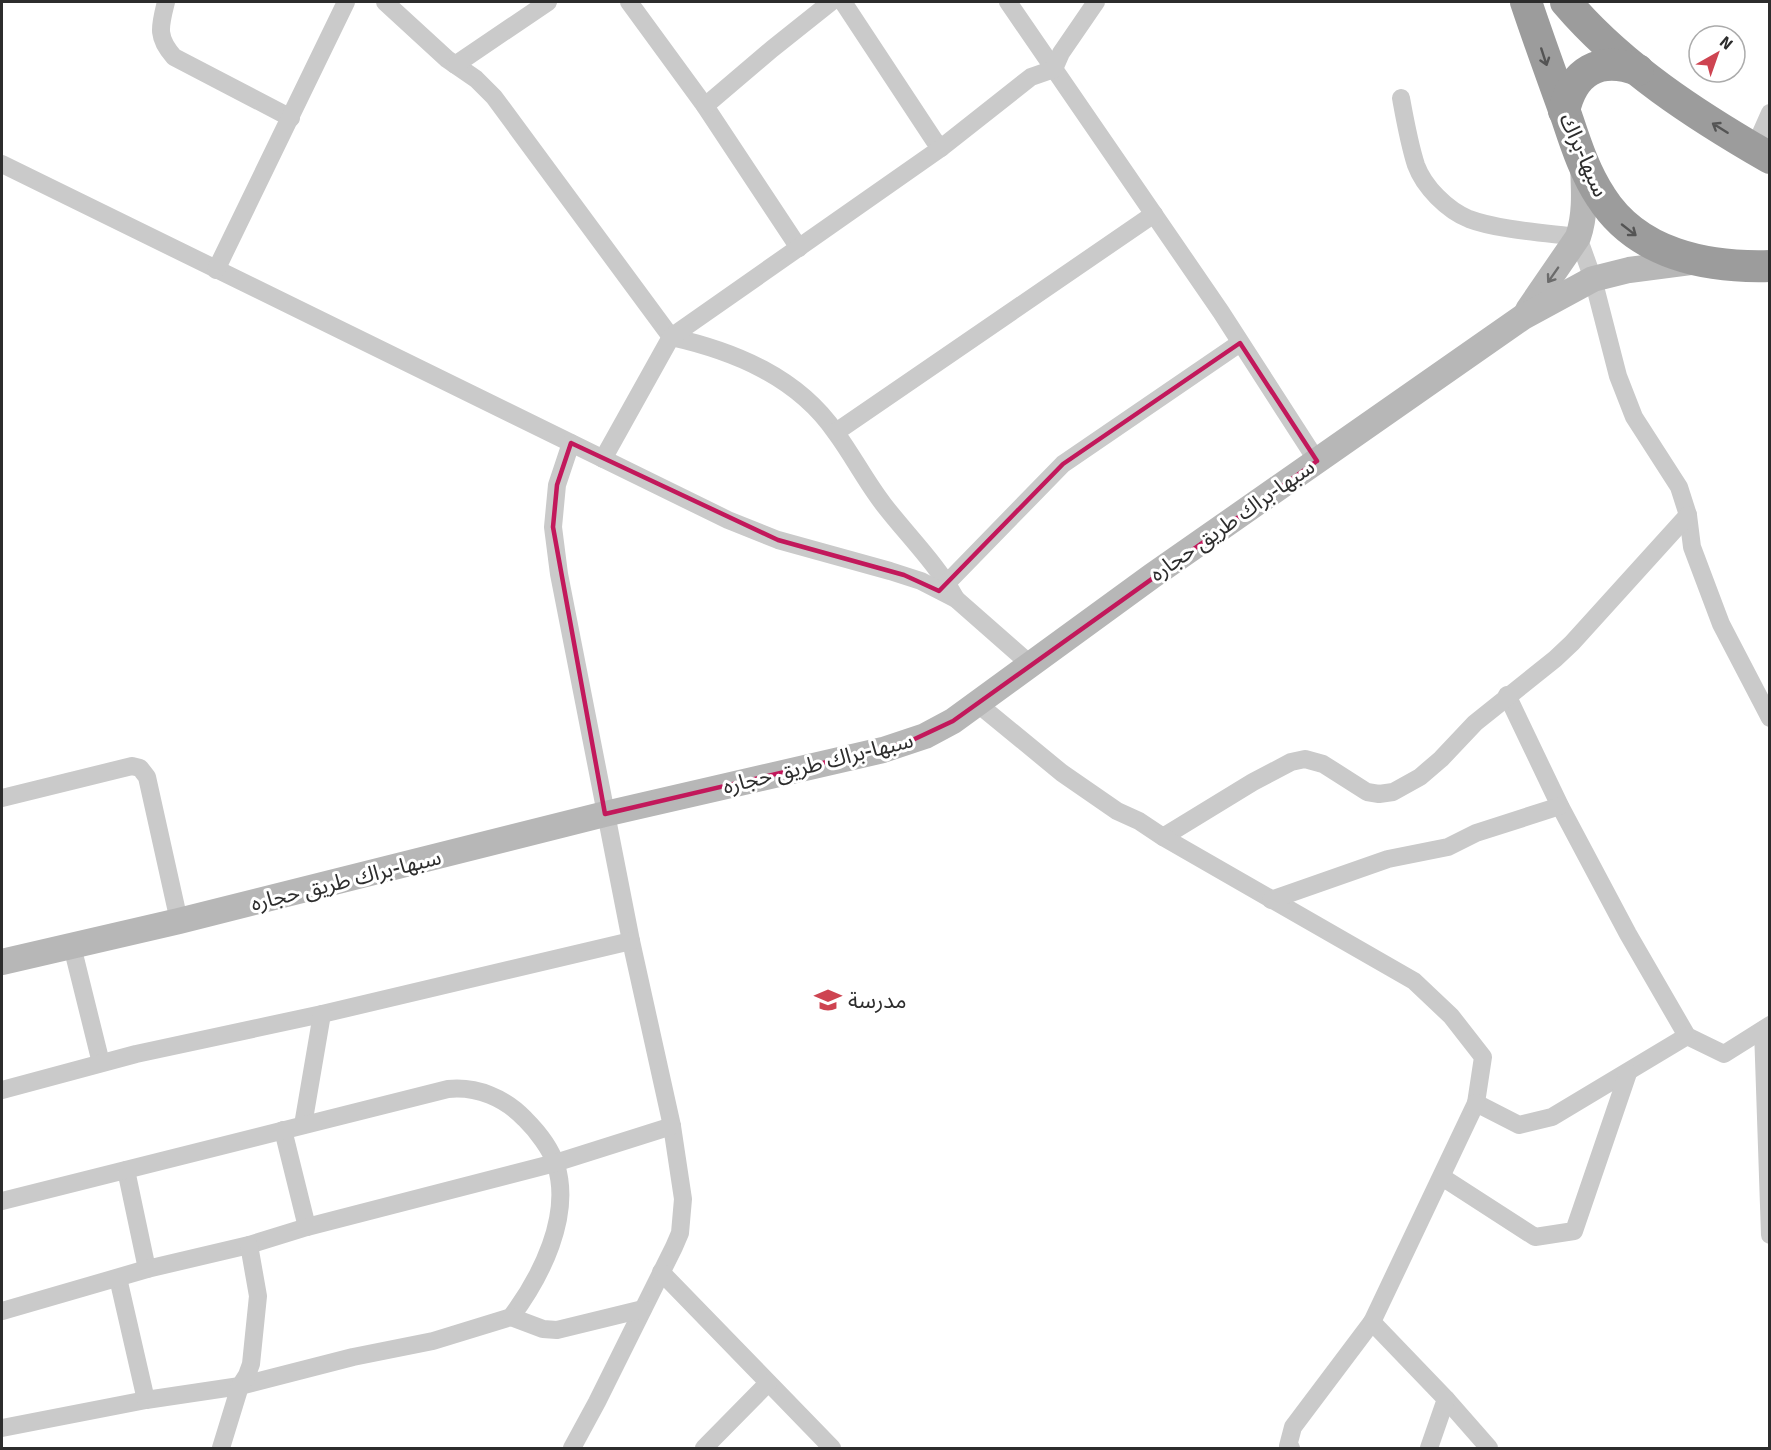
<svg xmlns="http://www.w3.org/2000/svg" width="1771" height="1450" viewBox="0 0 1771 1450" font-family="Signika,'Noto Sans Arabic',sans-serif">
<rect width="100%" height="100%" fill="#fff"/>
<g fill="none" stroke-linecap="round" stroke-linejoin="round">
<!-- minor -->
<g stroke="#cacaca" stroke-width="18">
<path d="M166 2C160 26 156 37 174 57L291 118"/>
<path d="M385 2 447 59 476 79 494 97 671 337C734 351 798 377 836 433 853 456 866 482 884 505 908 536 937 564 956 599"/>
<path d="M629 2 705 106 799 248"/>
<path d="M843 2 934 140 941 148"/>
<path d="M1008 2 1221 312 1317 461"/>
<path d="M455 65 548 2"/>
<path d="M1401 98C1405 120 1409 143 1416 165 1424 187 1447 210 1469 219 1498 230 1547 233 1578 237L1593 279 1618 376 1634 417 1679 487 1688 515 1692 547 1721 624 1770 718"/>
<path d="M705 106 772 49 831 2"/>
<path d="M1754 149 1770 113"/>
<path d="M2 164 728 520 778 540 890 571 921 581 956 599 1030 664"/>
<path d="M216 270 346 2"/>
<path d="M836 432 1154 214"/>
<path d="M571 443 557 485 553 527 559 574 631 941 672 1126 683 1199 680 1233 674 1247 597 1402 572 1448"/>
<path d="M603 459 671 337 941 148 1031 77 1054 69 1061 53 1096 2"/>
<path d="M947 583 1063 464 1240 343"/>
<path d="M1507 695 1560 806 1628 934 1687 1036 1724 1054 1770 1025"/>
<path d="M978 704 1062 773 1117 811 1139 821 1163 837 1253 782 1291 762 1305 759 1323 764 1367 792 1379 794 1393 792 1420 777 1441 759 1475 723 1555 659 1572 643 1688 515"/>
<path d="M2 798 132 766 140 768 147 777 179 921"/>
<path d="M1163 837 1414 981 1451 1016 1483 1057 1476 1103 1519 1125 1552 1117 1687 1036"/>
<path d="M1271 900 1388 859 1448 847 1476 833 1560 806"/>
<path d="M72 946 101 1063"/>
<path d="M1763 1030 1770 1235"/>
<path d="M2 1090 136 1054 322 1014 631 941"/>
<path d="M303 1125 322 1014"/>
<path d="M283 1130 307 1227"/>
<path d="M126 1170 147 1269"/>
<path d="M1442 1177 1535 1237 1574 1231 1628 1073"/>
<path d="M2 1201 448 1089C477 1086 505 1098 525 1119 537 1131 551 1149 556 1165 572 1216 541 1277 511 1317L433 1341 353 1357 240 1386 146 1400 2 1428"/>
<path d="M661 1272 832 1448"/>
<path d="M118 1278 146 1400"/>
<path d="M2 1311 147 1269 249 1245 307 1227 555 1163 672 1126"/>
<path d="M511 1317 543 1329 557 1330 643 1309"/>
<path d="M1446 1399 1489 1448"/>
<path d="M221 1448 240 1386 247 1375 251 1364 258 1296 249 1245"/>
<path d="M704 1448 768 1383"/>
<path d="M1291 1448 1288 1446 1293 1427 1372 1322"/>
<path d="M1429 1448 1446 1399 1372 1322 1476 1103"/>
</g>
<!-- secondary -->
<g stroke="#b7b7b7" stroke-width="26">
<path d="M1528 310 1578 237C1586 214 1584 189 1583 165"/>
<path d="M2 962 179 921 605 814 883 750 925 736 953 721 1152 576 1523 317 1593 279 1629 270 1698 261"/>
</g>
<!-- trunk -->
<g stroke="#9c9c9c" stroke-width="32">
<path d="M1526 2C1539 41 1553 79 1567 118 1576 145 1585 173 1601 197 1637 254 1706 268 1770 266"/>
<path d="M1566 2C1621 67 1697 116 1770 158"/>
<path d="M1564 111C1573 71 1599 56 1638 70"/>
</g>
</g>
<!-- one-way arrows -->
<defs><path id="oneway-shaft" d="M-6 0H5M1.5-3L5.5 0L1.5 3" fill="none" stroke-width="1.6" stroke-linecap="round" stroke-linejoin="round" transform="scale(1.5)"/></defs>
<g stroke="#545454">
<use href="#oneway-shaft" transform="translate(1544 57) rotate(72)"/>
<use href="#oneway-shaft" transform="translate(1720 128) rotate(-148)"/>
<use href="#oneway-shaft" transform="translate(1629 230) rotate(38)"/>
</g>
<use stroke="#6b6b6b" href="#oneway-shaft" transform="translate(1553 275) rotate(125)"/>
<!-- marked area -->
<path fill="none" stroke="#c2185b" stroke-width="4.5" stroke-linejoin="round" d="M1240 343 1317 461 953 721 904 744 605 814 553 527 557 485 571 443 778 540 904 575 939 591 1063 464Z"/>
<!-- icons -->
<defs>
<symbol id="school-bare" viewBox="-9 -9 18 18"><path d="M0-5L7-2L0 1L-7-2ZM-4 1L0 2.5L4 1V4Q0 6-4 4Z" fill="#ce4451" stroke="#fff" stroke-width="2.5" paint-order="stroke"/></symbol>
</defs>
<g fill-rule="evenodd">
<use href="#school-bare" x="809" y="981" width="38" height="38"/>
</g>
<g text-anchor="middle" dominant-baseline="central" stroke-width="6" stroke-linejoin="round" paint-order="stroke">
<!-- street labels -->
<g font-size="22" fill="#2d2d2d" stroke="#fff">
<text transform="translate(1584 155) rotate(66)">سبها-براك</text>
<text transform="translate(1232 520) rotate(-35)">سبها-براك طريق حجاره</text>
<text transform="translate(818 763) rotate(-14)">سبها-براك طريق حجاره</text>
<text transform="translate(346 880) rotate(-14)">سبها-براك طريق حجاره</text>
</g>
<!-- poi labels -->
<g font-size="22" fill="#2d2d2d" stroke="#fff" text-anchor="start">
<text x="848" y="1000">مدرسة</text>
</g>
</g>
<!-- border -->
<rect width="1771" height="1450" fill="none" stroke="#2d2d2d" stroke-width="6"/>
<!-- north arrow -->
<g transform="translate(1717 54) rotate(40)"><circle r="28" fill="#ffffff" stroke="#ababab" stroke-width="1.5"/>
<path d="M0-4.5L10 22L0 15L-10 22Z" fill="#ce4451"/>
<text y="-9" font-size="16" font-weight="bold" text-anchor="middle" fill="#2d2d2d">N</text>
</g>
</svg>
